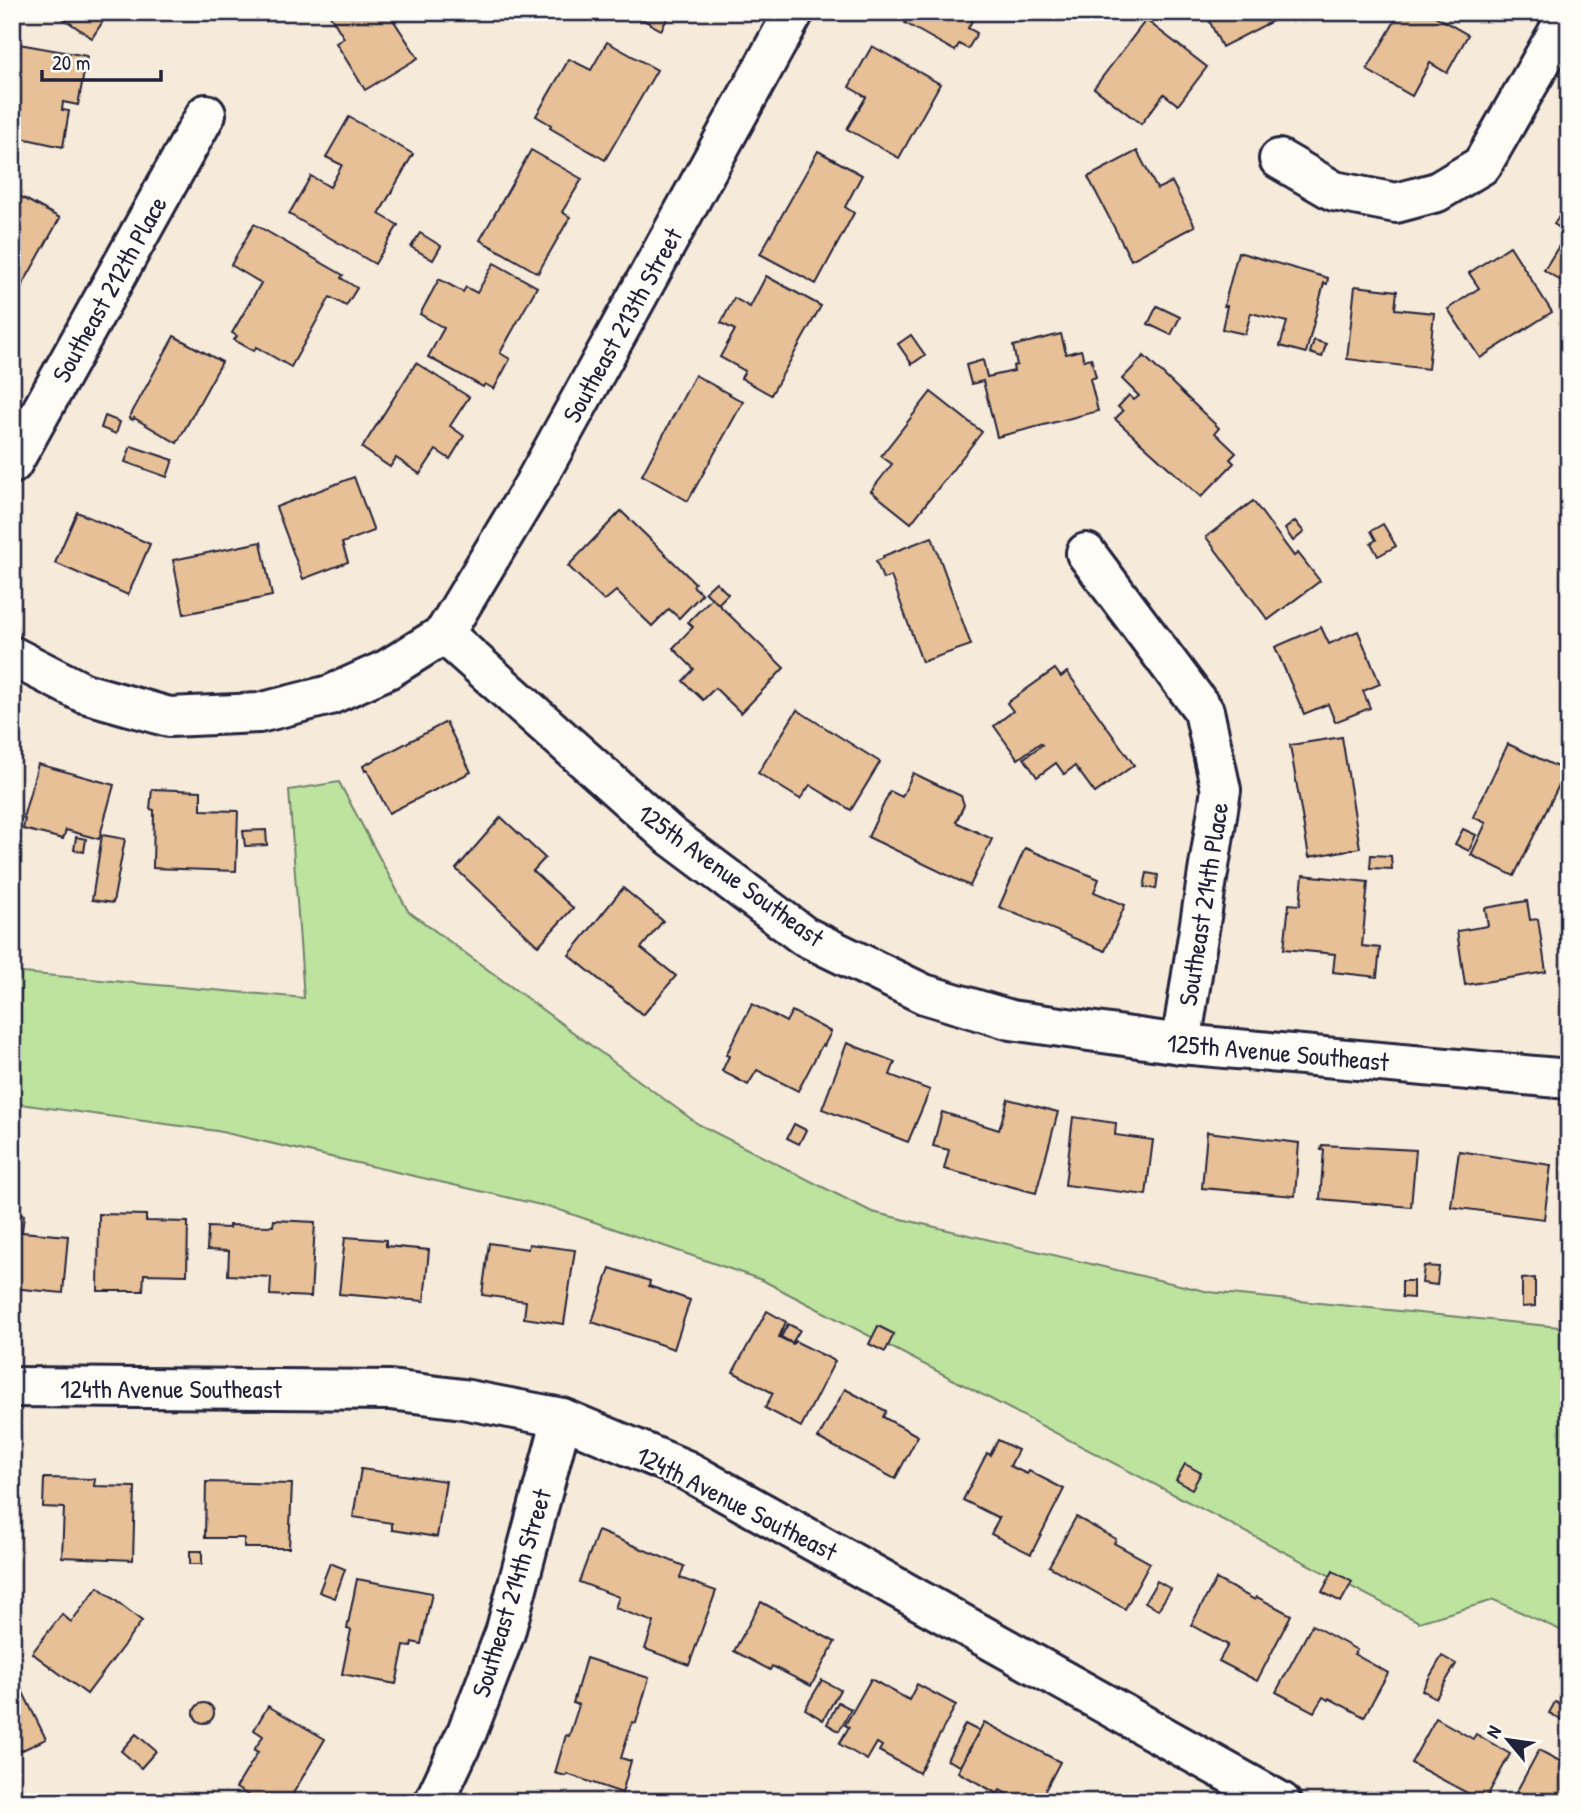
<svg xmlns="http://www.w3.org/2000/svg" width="1581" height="1814" viewBox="0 0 1581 1814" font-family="'Patrick Hand',sans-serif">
<rect width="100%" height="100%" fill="#f6eada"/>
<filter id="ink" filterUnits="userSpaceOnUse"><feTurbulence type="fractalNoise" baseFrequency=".0143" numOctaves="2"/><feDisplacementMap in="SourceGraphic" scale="14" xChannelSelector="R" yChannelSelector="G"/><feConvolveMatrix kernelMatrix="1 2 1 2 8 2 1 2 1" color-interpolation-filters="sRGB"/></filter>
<g filter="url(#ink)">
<!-- green -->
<path fill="#bde39e" stroke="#70826c" stroke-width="2" d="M339 782 408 911 698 1124 872 1212 1209 1292 1569 1328V1634L1494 1600 1419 1622 762 1280 554 1208 217 1131 12 1103V972L304 998 289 790Z"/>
<!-- building -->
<g fill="#e7c097" stroke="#22223b" stroke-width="2">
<path d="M54 12H109L92 38Z"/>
<path d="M328 12H388L418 58 365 90 336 43 344 38Z"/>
<path d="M630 12H671L661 30Z"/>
<path d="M912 12H977L968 28 977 33 968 49 959 44 955 51 905 23Z"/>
<path d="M1205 12H1290L1222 47Z"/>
<path d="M1400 12H1428L1468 35 1447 73 1430 63 1412 96 1367 70Z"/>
<path d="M1146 20 1207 67 1178 105 1164 94 1141 124 1094 88Z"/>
<path d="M607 42 657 70 605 160 550 128 551 125 536 116 569 59 591 70Z"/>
<path d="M19 44 87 56 78 105 63 102 62 110 69 111 63 147 12 136V80Z"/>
<path d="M872 46 940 84 899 158 847 129 866 97 849 87Z"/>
<path d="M349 117 413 154 379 214 398 225 375 264 289 214 311 176 330 187 342 165 326 157Z"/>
<path d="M531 150 582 179 562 212 570 217 538 273 480 240Z"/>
<path d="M818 151 862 175 845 207 854 213 816 284 760 254Z"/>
<path d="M1137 151 1157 189 1172 182 1195 226 1131 260 1088 177Z"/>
<path d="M12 192 60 218 18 293 12 290Z"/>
<path d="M1569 201V286L1544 270 1567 233 1554 224Z"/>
<path d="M254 224 343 275 341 278 357 288 346 306 330 297 291 367 256 347 254 351 234 340 237 336 232 333 261 283 231 265Z"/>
<path d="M420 233 441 246 433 260 411 247Z"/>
<path d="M1510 246 1552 312 1480 358 1448 309 1479 288 1469 273Z"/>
<path d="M1238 252 1328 278 1327 284 1324 283 1306 353 1280 346 1287 322 1251 313 1245 334 1222 329 1227 306H1224Z"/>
<path d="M494 263 537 287 500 353 510 359 494 389 485 384 483 387 428 357 444 328 420 314 439 279 463 292 466 287 477 293Z"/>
<path d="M766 276 821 306 771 395 741 378 745 371 720 357 735 330 721 323 734 298 750 307Z"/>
<path d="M1355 286 1397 291 1395 309 1434 313 1428 369 1347 359Z"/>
<path d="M1157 306 1180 317 1171 335 1148 324Z"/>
<path d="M1061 334 1066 354 1081 350 1084 360 1091 358 1096 377 1090 379 1098 411 997 437 983 381 971 384 966 365 983 360 987 377 1014 371 1013 366 1017 365 1013 346Z"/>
<path d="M911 335 925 355 912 364 898 344Z"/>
<path d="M174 336 222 362 177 443 134 418 133 420 129 418Z"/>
<path d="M1314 340 1326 344 1322 357 1310 353Z"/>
<path d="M1144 356 1219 428 1215 433 1236 453 1230 459 1234 463 1201 497 1115 419 1123 411 1118 407 1129 395 1134 400 1139 396 1122 379Z"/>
<path d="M416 363 469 397 450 426 464 436 450 459 436 450 420 474 396 458 390 467 362 448Z"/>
<path d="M695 375 743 402 688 501 642 475Z"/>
<path d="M931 392 982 432 911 523 871 491 892 464 881 456Z"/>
<path d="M105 416 120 422 116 434 101 428Z"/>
<path d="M131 446 173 460 167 477 125 462Z"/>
<path d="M354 477 374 531 342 543 348 562 303 579 276 507Z"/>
<path d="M1253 501 1294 556 1298 553 1320 581 1268 620 1206 537Z"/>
<path d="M621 511 695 583 693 586 702 594 679 618 669 609 652 626 616 591 604 601 568 566Z"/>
<path d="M77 512 150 544 128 595 55 563Z"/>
<path d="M1295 521 1304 532 1293 541 1285 529Z"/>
<path d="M1383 524 1396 546 1378 556 1371 543 1376 540 1371 531Z"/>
<path d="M932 537 971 645 922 662 891 576 883 579 876 561 884 558 883 556Z"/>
<path d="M261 542 272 596 184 614 173 560Z"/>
<path d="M716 582 728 594 718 604 705 592Z"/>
<path d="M712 598 784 668 741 713 715 688 703 700 683 681 694 669 673 648 693 627 688 622Z"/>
<path d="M1321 627 1329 644 1358 631 1380 684 1363 691 1370 708 1335 722 1328 704 1304 714 1275 647Z"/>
<path d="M1055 669 1061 677 1067 672 1134 765 1095 793 1075 766 1064 774 1056 763 1037 777 1024 758 1042 745 1040 743 1018 759 994 726 1013 711 1007 703Z"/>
<path d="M797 710 880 762 851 810 810 785 800 799 758 773Z"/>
<path d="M446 722 471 772 389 813 367 770 365 771 363 766Z"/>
<path d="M1342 737 1360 848 1309 857 1290 745Z"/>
<path d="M1508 744 1566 771 1514 876 1471 855 1486 823 1473 817Z"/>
<path d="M38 764 114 785 99 839 66 830 63 839 23 829 25 819 23 818Z"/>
<path d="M913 773 961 796 964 805 956 822 992 839 970 886 868 837 890 791 902 797Z"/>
<path d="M152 789 201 791V810L238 811 236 871 153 868 154 810 150 809Z"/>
<path d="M501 817 545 858 533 871 573 908 538 946 456 869Z"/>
<path d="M1463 829 1476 835 1469 851 1455 844Z"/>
<path d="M266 830 267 845 245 846 243 831Z"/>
<path d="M102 835 125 839 113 903 92 900Z"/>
<path d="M76 837 86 839 84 852 74 850Z"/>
<path d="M1025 848 1099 879 1094 892 1125 905 1105 951 999 907Z"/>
<path d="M1371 855 1391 856 1392 869 1370 868Z"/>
<path d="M1147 873 1158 875 1156 889 1144 887Z"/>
<path d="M1303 875 1368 882 1362 946 1380 948 1377 977 1333 972 1335 954 1284 949 1289 904 1300 905Z"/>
<path d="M623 888 663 921 641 948 676 976 643 1015 569 955Z"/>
<path d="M1527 901 1530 920 1538 919 1546 972 1465 985 1457 931 1488 926 1485 908Z"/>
<path d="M752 1004 786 1022 792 1011 831 1032 824 1046 822 1045 798 1091 757 1070 748 1085 722 1071 729 1056 726 1055Z"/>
<path d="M847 1043 895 1062 890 1075 930 1090 908 1142 822 1109Z"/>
<path d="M1008 1099 1058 1112 1036 1193 944 1169 949 1150 933 1146 942 1112 999 1130Z"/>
<path d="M1073 1117 1116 1123 1115 1135 1153 1140 1146 1195 1065 1185Z"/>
<path d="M794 1124 806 1130 799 1144 787 1138Z"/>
<path d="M1207 1132 1299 1143 1295 1196 1202 1188Z"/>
<path d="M1322 1145 1416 1150 1411 1207 1320 1199 1324 1150H1321Z"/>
<path d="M1459 1151 1551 1165 1544 1219 1451 1207Z"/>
<path d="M12 1214 24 1215 22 1232 68 1236 63 1293 12 1288Z"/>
<path d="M99 1214 146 1215V1221L188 1222 187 1275 144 1274 143 1291H98Z"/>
<path d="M274 1220 315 1222 311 1297 270 1295 271 1277 228 1275 229 1251 207 1250 208 1227 229 1228V1225L273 1226Z"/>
<path d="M345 1237 386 1240V1246L429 1250 424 1301 339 1294Z"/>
<path d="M489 1243 528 1249 529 1244 575 1250 564 1324 524 1318 526 1301 482 1295Z"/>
<path d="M1424 1266 1439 1267 1437 1285 1422 1283Z"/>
<path d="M610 1268 650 1281 649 1286 690 1300 674 1349 592 1322Z"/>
<path d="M1535 1278V1306L1522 1307V1279Z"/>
<path d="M1402 1281H1413V1298L1402 1297Z"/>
<path d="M767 1311 786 1322 779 1337 793 1344 795 1341 835 1361 801 1427 765 1408 773 1393 733 1372Z"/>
<path d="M788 1324 800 1330 792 1343 781 1337Z"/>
<path d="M878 1326 894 1334 885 1352 869 1344Z"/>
<path d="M845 1389 886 1411 883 1417 918 1436 895 1479 818 1438Z"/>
<path d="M998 1440 1018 1450 1010 1466 1027 1474 1029 1471 1064 1489 1031 1554 991 1534 999 1518 963 1500 987 1453 990 1455Z"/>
<path d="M1185 1464 1201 1473 1192 1489 1176 1480Z"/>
<path d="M361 1469 446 1481 437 1537 392 1530V1523L353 1517Z"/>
<path d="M44 1478 95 1479 94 1486 135 1487 133 1560 62 1557 64 1508 43 1507Z"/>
<path d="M206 1482 292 1484 289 1548H244V1538H205Z"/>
<path d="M1076 1517 1116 1539 1114 1543 1150 1563 1125 1609 1049 1566Z"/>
<path d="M598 1531 684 1566 680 1578 716 1591 689 1665 645 1649 654 1622 615 1608 619 1597 579 1582Z"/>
<rect x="190" y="1551" width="12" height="13"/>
<path d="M330 1563 345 1569 335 1598 319 1592Z"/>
<path d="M1333 1571 1352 1582 1341 1602 1322 1592Z"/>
<path d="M357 1579 432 1593 421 1644 412 1642 411 1647 404 1646 396 1684 342 1674 351 1630 347 1629Z"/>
<path d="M1216 1579 1255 1600 1257 1597 1291 1615 1257 1681 1219 1661 1228 1645 1191 1625Z"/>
<path d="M1157 1581 1171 1589 1158 1610 1145 1602Z"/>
<path d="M98 1587 142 1621 87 1694 32 1653 62 1614 71 1622Z"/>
<path d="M761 1602 835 1642 811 1686 772 1666 770 1670 734 1651Z"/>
<path d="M1312 1625 1357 1650 1354 1654 1388 1673 1364 1717 1329 1698 1328 1700 1323 1697 1314 1712 1276 1692Z"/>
<path d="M1442 1656 1456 1664 1436 1698 1422 1690Z"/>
<path d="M586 1658 649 1678 636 1723 632 1722 621 1758 631 1761 622 1793 567 1774 566 1776 555 1773 566 1735 569 1736 579 1705 573 1703Z"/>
<path d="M14 1674 46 1739 12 1755V1675Z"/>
<path d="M871 1679 909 1700 917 1684 956 1705 919 1773 879 1751 882 1746 877 1743 867 1760 839 1744 849 1727 845 1725Z"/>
<path d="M822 1680 840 1690 823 1720 805 1709Z"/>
<path d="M838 1702 851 1709 839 1731 827 1724Z"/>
<path d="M1555 1702 1568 1708 1562 1720 1549 1713Z"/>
<circle cx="204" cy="1713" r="10"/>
<path d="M268 1706 325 1739 288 1802H260L236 1788 258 1752 254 1750 263 1736 254 1730Z"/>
<path d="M1436 1718 1473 1739 1476 1734 1510 1754 1484 1802 1411 1763Z"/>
<path d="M984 1722 1060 1762 1039 1802H1005L1008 1795 1000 1790 998 1794 958 1772Z"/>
<path d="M965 1724 979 1731 960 1766 947 1760Z"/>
<path d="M136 1734 156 1751 141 1768 121 1751Z"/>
<path d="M1539 1750 1569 1766V1802H1511Z"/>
</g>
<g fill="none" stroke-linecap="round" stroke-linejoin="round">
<defs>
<g id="minor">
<path d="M1279 159 1334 191 1396 203 1437 192 1482 165 1569 13"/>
<path d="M12 464 206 114"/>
<path d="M1086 553 1204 711 1221 790 1181 1044"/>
<path d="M444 634 533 486 794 12"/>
<path d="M12 656 84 693 169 717 259 713 330 695 388 669 444 634 668 834 804 936 924 994 1011 1020 1181 1044 1569 1079"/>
<path d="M12 1387 390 1390 463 1399 562 1418 686 1470 1281 1802"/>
<path d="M434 1802 467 1732 505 1633 562 1418"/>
</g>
</defs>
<!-- minor casing -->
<use href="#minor" stroke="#22223b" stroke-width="44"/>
<!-- minor -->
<use href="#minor" stroke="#fdfcf7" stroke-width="38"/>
</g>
</g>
<g text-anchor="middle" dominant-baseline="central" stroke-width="5" stroke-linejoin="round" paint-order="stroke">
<!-- street labels -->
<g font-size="26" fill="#22223b" stroke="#fdfcf7">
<text transform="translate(109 289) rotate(-61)">Southeast 212th Place</text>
<text transform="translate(622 325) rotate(-61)">Southeast 213th Street</text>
<text transform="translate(731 875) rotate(36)">125th Avenue Southeast</text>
<text transform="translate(1203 904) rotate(-81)">Southeast 214th Place</text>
<text transform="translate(1278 1052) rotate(5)">125th Avenue Southeast</text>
<text x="171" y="1388">124th Avenue Southeast</text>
<text transform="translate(737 1503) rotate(27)">124th Avenue Southeast</text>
<text transform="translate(511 1593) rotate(-73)">Southeast 214th Street</text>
</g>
</g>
<!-- margin -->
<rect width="1581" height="1814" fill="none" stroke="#fdfcf7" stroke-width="42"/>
<rect x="21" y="21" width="1539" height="1772" fill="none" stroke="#22223b" stroke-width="2.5" filter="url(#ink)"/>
<!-- north arrow -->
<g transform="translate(1508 1740) rotate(299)" stroke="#fdfcf7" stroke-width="5" paint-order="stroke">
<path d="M0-5L12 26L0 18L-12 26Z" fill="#22223b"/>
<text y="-10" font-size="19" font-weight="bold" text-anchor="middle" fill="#22223b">N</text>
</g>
<!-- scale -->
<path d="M42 70v10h119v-10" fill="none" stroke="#22223b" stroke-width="3.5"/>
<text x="52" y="70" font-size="21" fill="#22223b" stroke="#fdfcf7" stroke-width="5" paint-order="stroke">20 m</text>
</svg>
